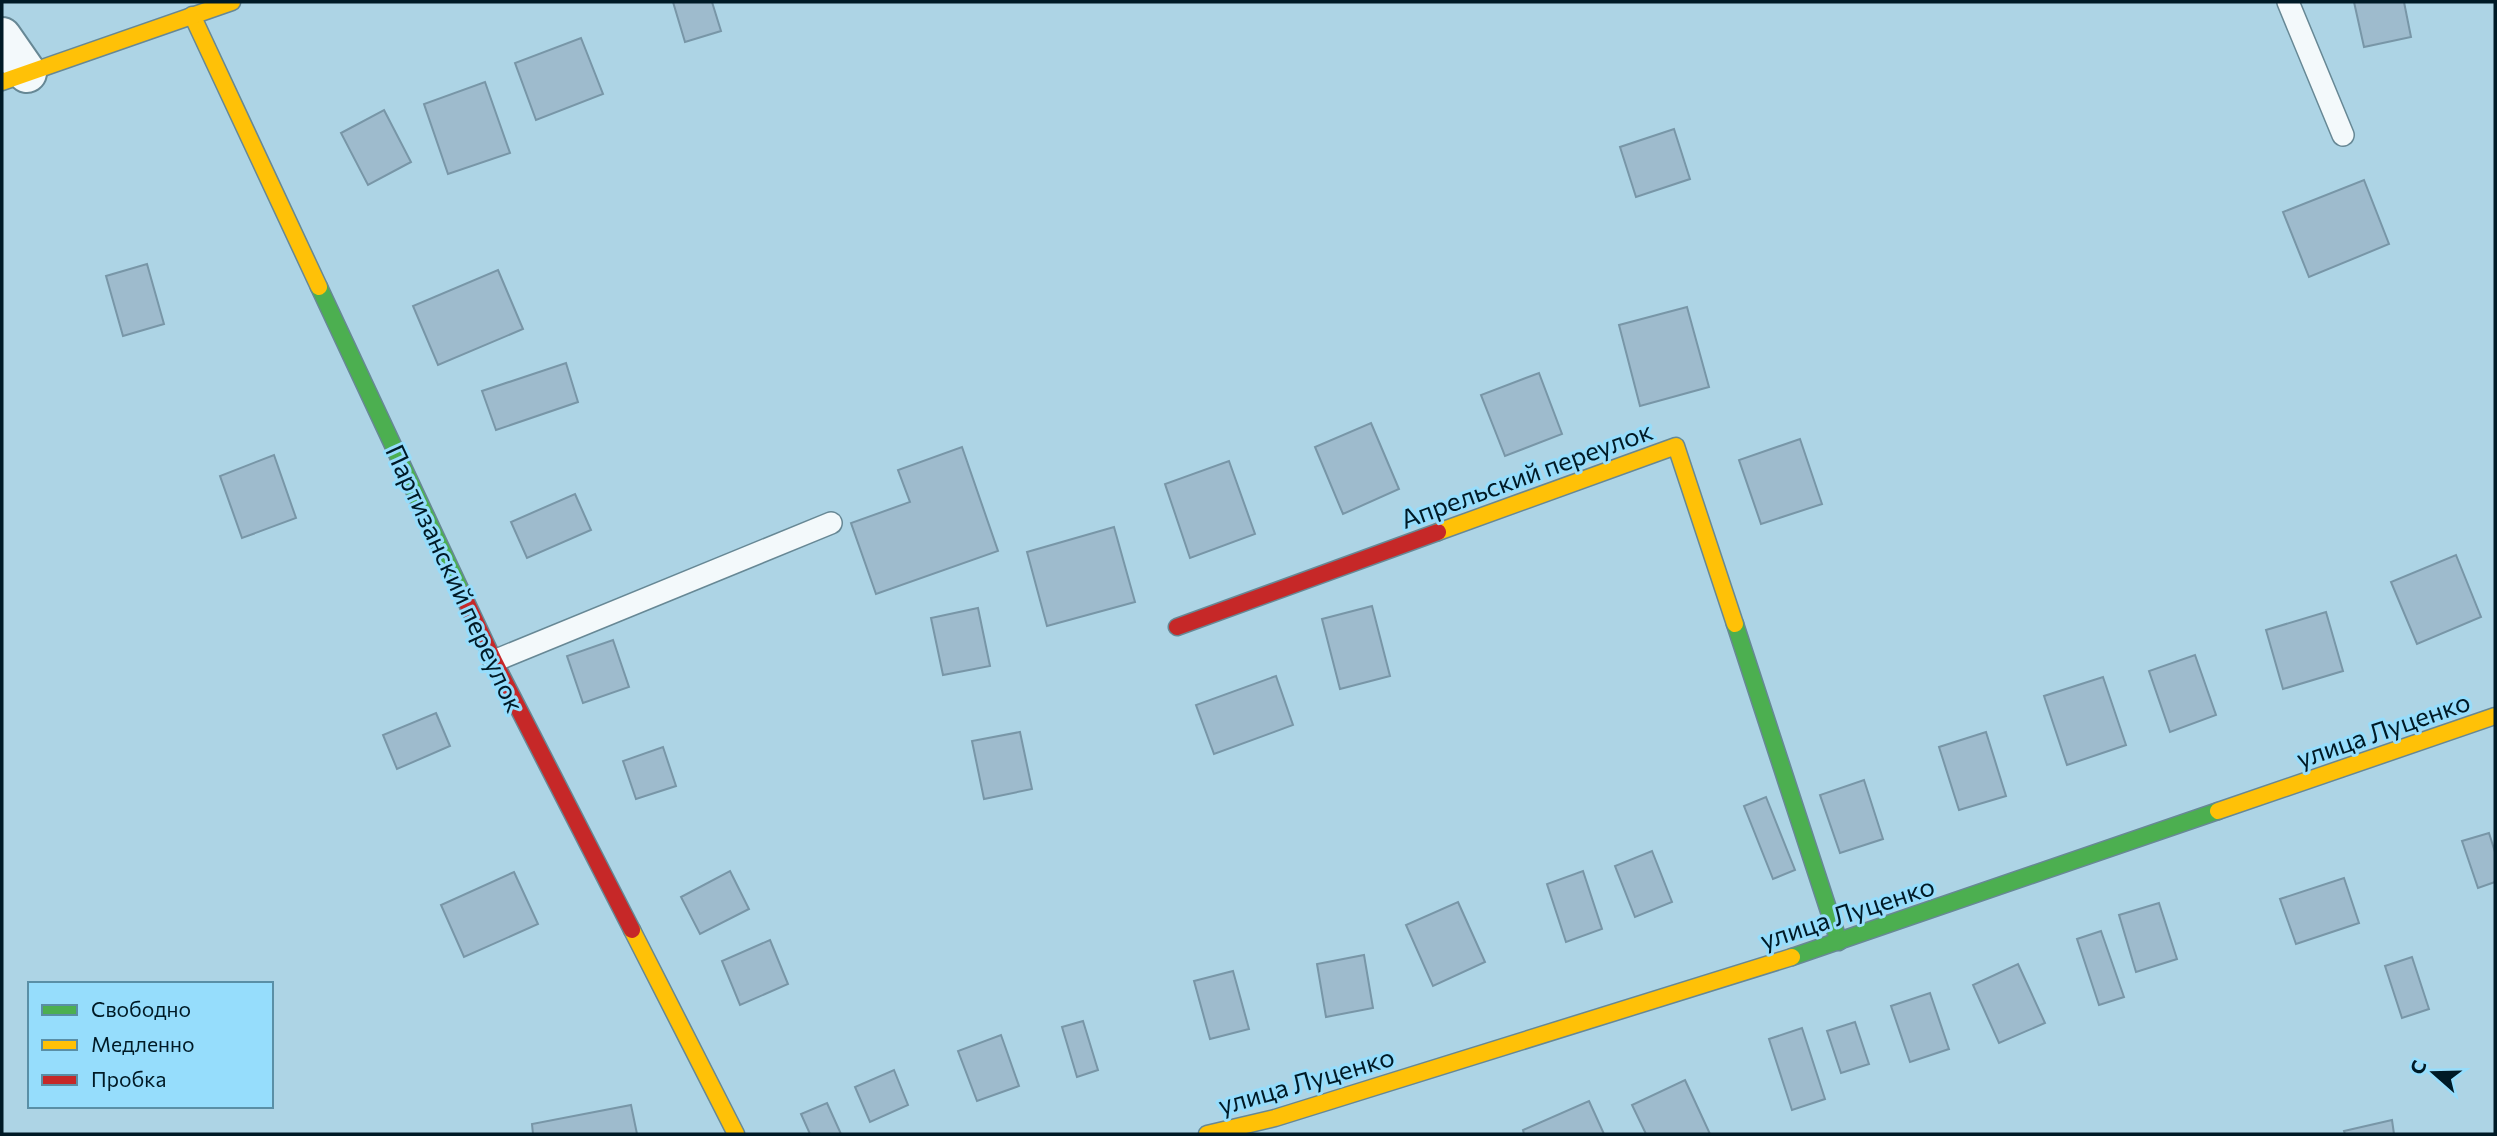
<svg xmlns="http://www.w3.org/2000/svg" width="2497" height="1136" viewBox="0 0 2497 1136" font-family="Commissioner,sans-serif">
<rect width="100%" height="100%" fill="#add4e5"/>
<!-- building -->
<g fill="#9ebbcd" stroke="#7896a7" stroke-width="2">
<path d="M673 2H712L721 31 685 42Z"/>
<path d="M2354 2H2404L2411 37 2364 47Z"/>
<path d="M581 38 603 94 536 120 515 63Z"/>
<path d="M485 82 510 153 448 174 424 104Z"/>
<path d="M384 110 411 162 368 185 341 133Z"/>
<path d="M1674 129 1690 179 1636 197 1620 147Z"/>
<path d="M2364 180 2389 244 2309 277 2283 212Z"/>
<path d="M147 264 164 324 123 336 106 276Z"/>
<path d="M498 270 523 329 438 365 413 306Z"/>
<path d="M1687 307 1709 387 1640 406 1619 325Z"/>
<path d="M566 363 578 402 496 430 482 391Z"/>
<path d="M1539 373 1562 434 1505 456 1481 395Z"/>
<path d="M1371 423 1399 489 1343 514 1315 447Z"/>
<path d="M1800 439 1822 504 1761 524 1739 460Z"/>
<path d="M962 447 998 551 876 594 851 523 910 502 898 470Z"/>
<path d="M274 455 296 518 242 538 220 476Z"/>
<path d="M1229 461 1255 534 1190 558 1165 484Z"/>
<path d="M575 494 591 530 527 558 511 522Z"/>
<path d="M1114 527 1135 602 1047 626 1027 552Z"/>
<path d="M2456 555 2481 617 2417 644 2391 582Z"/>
<path d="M1372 606 1390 676 1340 689 1322 619Z"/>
<path d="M978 608 990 666 943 675 931 618Z"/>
<path d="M2326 612 2343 671 2283 689 2266 630Z"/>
<path d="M613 640 629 687 583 703 567 656Z"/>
<path d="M2195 655 2216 715 2170 732 2149 671Z"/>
<path d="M1276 676 1293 725 1214 754 1196 705Z"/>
<path d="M2103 677 2126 745 2067 765 2044 696Z"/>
<path d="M436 713 450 746 397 769 383 735Z"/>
<path d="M1020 732 1032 789 984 799 972 741Z"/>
<path d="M1986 732 2006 796 1959 810 1939 747Z"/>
<path d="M663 747 676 786 636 799 623 761Z"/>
<path d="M1864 780 1883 839 1840 853 1820 795Z"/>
<path d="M1766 797 1795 870 1773 879 1744 806Z"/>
<path d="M2489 833 2495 852V882L2478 888 2462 841Z"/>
<path d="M1652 851 1672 902 1635 917 1615 866Z"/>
<path d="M730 871 749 909 700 934 681 897Z"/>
<path d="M1583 871 1602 929 1566 942 1547 884Z"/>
<path d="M514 872 538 924 464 957 441 905Z"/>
<path d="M2344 878 2359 923 2296 944 2280 899Z"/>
<path d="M1458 902 1485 962 1433 986 1406 925Z"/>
<path d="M2159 903 2177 959 2136 972 2119 915Z"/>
<path d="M2101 931 2124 997 2099 1005 2077 939Z"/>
<path d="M770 940 788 984 740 1005 722 961Z"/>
<path d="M1364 955 1373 1008 1326 1017 1317 964Z"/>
<path d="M2412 957 2429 1009 2402 1018 2385 966Z"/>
<path d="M2018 964 2045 1023 1999 1043 1973 985Z"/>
<path d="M1233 971 1249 1029 1210 1039 1194 981Z"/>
<path d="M1930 993 1949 1049 1910 1062 1891 1006Z"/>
<path d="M1083 1021 1098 1070 1077 1077 1062 1027Z"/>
<path d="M1855 1022 1869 1064 1841 1073 1827 1031Z"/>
<path d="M1802 1028 1825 1099 1792 1110 1769 1039Z"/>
<path d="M1001 1035 1019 1086 977 1101 958 1051Z"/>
<path d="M894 1070 908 1105 870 1122 855 1087Z"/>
<path d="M1685 1080 1710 1134H1646L1632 1105Z"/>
<path d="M1589 1101 1604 1134H1524L1523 1130Z"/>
<path d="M827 1103 841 1134H810L801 1114Z"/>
<path d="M631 1105 637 1134H533L532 1124Z"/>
<path d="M2392 1120 2394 1134H2345L2344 1131Z"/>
</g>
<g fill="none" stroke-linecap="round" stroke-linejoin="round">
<defs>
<g id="lane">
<path d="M2288 2 2343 135"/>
<path d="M494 661 831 523"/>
</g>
<path id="street" d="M2 37 27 73"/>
<g id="fast">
<path d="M319 287 462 593"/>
<path d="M1735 624 1839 942"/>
<path d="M1792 957 2218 811"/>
</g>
<g id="slow">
<path d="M192 15 319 287"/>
<path d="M2 82 232 2"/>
<path d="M1438 532 1676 446 1735 624"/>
<path d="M2218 811 2495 716"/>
<path d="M632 930 736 1134"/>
<path d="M1207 1134 1275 1118 1792 957"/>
</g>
<g id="jam">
<path d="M462 593 494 661 632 930"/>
<path d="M1177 627 1438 532"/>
</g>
</defs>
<!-- lane casing -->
<use href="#lane" stroke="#678895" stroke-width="24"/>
<!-- street casing -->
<use href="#street" stroke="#678895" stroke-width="42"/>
<!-- fast casing -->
<use href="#fast" stroke="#678895" stroke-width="19"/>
<!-- slow casing -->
<use href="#slow" stroke="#678895" stroke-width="19"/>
<!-- jam casing -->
<use href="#jam" stroke="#678895" stroke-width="19"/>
<!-- lane -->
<use href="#lane" stroke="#f3f9fb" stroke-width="21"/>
<!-- street -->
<use href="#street" stroke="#f3f9fb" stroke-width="38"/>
<!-- fast -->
<use href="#fast" stroke="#4caf50" stroke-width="16"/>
<!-- slow -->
<use href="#slow" stroke="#ffc107" stroke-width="16"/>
<!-- jam -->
<use href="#jam" stroke="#c62828" stroke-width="16"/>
</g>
<g text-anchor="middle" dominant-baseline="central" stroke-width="6" stroke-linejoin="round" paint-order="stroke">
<!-- street labels -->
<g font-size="26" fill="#001a26" stroke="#96ddfc">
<text transform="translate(1526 474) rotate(-20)">Апрельский переулок</text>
<text transform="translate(456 578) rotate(65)">Партизанский переулок</text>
<text transform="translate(2383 729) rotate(-19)">улица Луценко</text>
<text transform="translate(1847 912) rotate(-18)">улица Луценко</text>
<text transform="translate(1306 1080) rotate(-16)">улица Луценко</text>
</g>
</g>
<!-- border -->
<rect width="2497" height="1136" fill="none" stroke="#001a26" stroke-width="7"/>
<!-- legend -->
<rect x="28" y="982" width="245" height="126" fill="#96ddfc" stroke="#5a8fa6" stroke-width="2"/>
<rect x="42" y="1005" width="35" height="10" fill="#4caf50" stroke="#5a8fa6" stroke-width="2"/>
<text x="91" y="1017" font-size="21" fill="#001a26">Свободно</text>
<rect x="42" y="1040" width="35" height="10" fill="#ffc107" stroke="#5a8fa6" stroke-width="2"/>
<text x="91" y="1052" font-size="21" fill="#001a26">Медленно</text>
<rect x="42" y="1075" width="35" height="10" fill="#c62828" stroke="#5a8fa6" stroke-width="2"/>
<text x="91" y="1087" font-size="21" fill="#001a26">Пробка</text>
<!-- north arrow -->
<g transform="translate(2434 1073) rotate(290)" stroke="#96ddfc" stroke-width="5" paint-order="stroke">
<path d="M0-5L12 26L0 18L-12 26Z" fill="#001a26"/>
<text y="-10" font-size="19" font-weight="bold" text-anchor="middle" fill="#001a26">С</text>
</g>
</svg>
